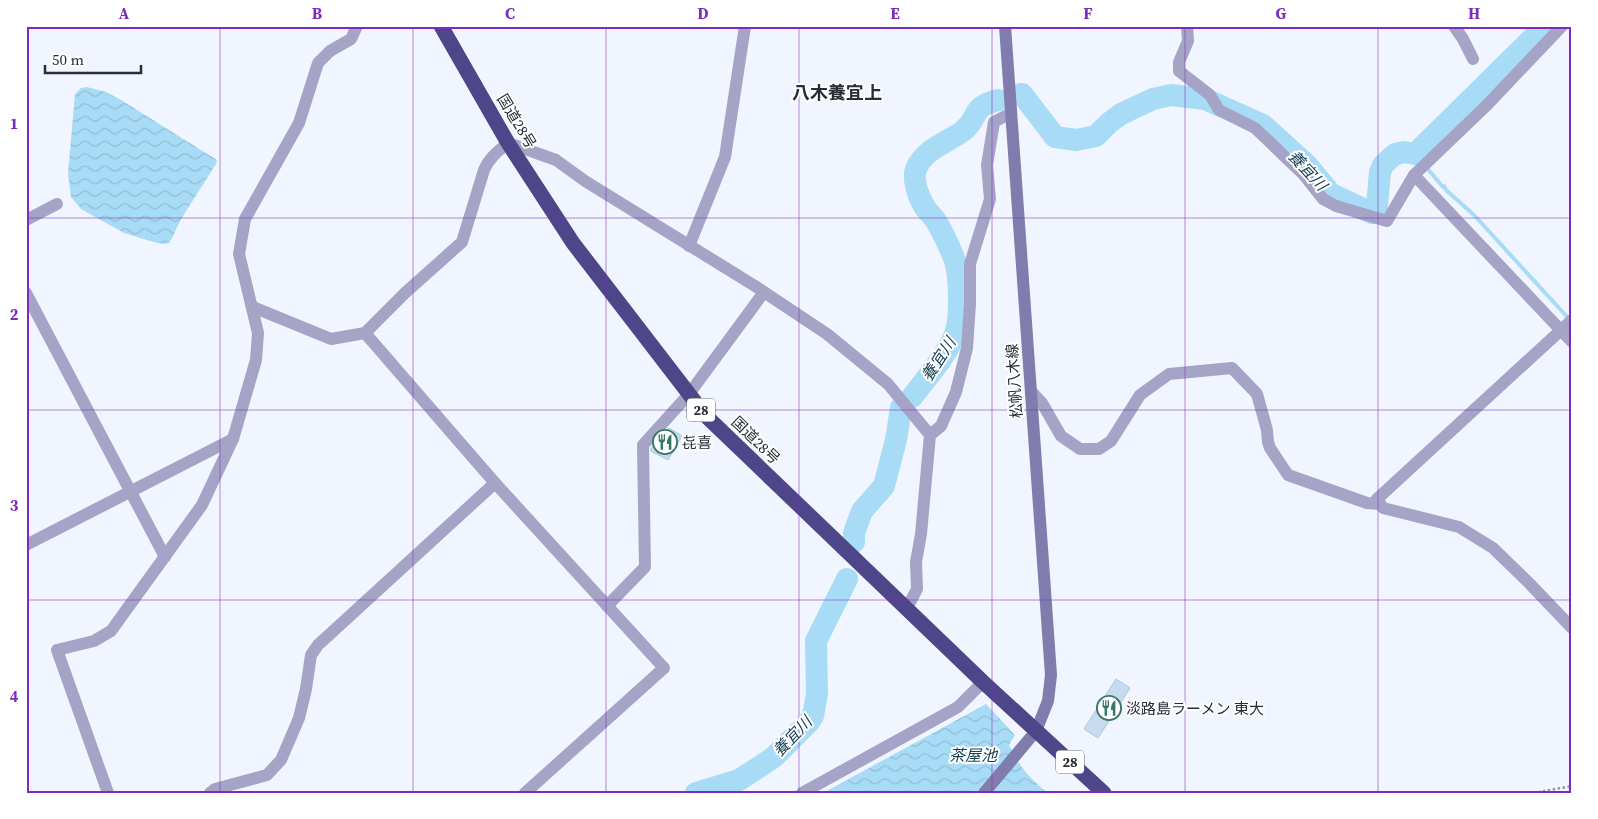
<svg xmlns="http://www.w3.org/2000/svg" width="1598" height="819" viewBox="0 0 1598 819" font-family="'Source Serif 4','Noto Sans JP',serif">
<defs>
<pattern id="water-waves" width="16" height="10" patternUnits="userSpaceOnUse" patternTransform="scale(1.25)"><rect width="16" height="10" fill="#a8dcf6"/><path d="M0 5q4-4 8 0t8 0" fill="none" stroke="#91bdd4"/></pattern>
</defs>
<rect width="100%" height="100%" fill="#f1f5ff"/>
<!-- water -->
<g fill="url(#water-waves)">
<path d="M87 87 106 92 121 100 217 160 216 164 181 219 172 238 169 243 163 244 150 241 124 233 81 209 71 197 68 173 75 94 81 88Z"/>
<path d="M986 704 1015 735 1009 745C1021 768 1027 776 1048 793H823Z"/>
</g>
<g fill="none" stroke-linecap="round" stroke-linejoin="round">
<!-- stream -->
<path stroke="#a8dcf6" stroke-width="4" d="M1415 154 1443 187 1444 186 1446 190 1474 215 1570 320"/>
<!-- river -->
<g stroke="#a8dcf6" stroke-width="22">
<path d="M1021 94H1022L1055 137 1076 140 1096 136 1109 123 1121 114 1153 99 1171 95 1205 99 1263 125 1308 166 1331 194 1372 213 1377 206 1380 172 1383 165 1395 154 1404 152 1415 154 1545 26"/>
<path d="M912 397C927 377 946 357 955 334 961 319 960 274 954 258 949 246 943 232 936 221 933 216 929 213 926 209 919 199 912 180 916 169 924 149 948 142 963 131 980 117 970 107 998 100"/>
<path d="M854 542V533L862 511 884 486 896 440 901 408"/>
<path d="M696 793 739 780 756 769 774 757 808 723 813 716 817 694 816 641 847 579"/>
</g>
</g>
<!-- building -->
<g fill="#c7dbf0" stroke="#b0c3d7">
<path d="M669 428 682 436 668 460 651 451V448Z"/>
<path d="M1116 679 1130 688 1098 738 1084 729Z"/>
</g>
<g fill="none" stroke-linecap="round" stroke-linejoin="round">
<!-- path -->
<path stroke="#9599a2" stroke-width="2.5" stroke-dasharray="2.5 2.5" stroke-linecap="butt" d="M1533 793 1572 786"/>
<!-- street -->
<g stroke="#a5a4c6" stroke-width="12">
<path d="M1187 26 1188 41 1179 62V71L1210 95 1219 110 1255 128 1304 175 1323 199 1336 206 1387 221 1414 175 1486 106 1562 26"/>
<path d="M1454 26 1463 39 1473 59"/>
<path d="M1414 175 1572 342"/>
<path d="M26 220 57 204"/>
<path d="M689 246 725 157 745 26"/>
<path d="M26 293 165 557"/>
<path d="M253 307 331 339 365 333 405 293 462 242 484 170C489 158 498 151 508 143L556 160 585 181 755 286 827 334 888 384 930 435 921 534 916 562 917 589 907 608"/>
<path d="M1572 320 1377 499 1383 508 1459 527 1493 548 1529 583 1572 628"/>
<path d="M365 333 495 483 664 668 525 793"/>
<path d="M1031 391 1042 403 1061 436 1080 449H1099L1111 441 1140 395 1169 374 1232 368 1257 394 1267 430 1268 442 1270 448 1288 475 1367 503 1380 504"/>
<path d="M930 435 941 426 956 392 967 348 970 304V264L990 199 987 165 994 122 1011 113"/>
<path d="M26 545 233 439"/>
<path d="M607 606 645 567 643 445 689 394 764 292"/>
<path d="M108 793 57 650 94 641 111 631 202 505 233 439 256 360 258 333 239 254 245 219 299 123 318 63 330 51 351 39 357 26"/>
<path d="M210 793 215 789 267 775 281 760 299 718 306 689 311 655 318 645 495 483"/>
<path d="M802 793 958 707 983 682"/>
</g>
<!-- secondary -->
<path stroke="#807cad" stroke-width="12" d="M984 793 1036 731 1048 701 1051 675 1005 26"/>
<!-- highway -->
<path stroke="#4f468a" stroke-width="15" d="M441 26 508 143 573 243 706 416 983 682 1104 793"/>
</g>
<!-- grid -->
<path fill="none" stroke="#7b2cbf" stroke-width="1" stroke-opacity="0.55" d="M220 26V793M413 26V793M606 26V793M799 26V793M992 26V793M1185 26V793M1378 26V793M26 218H1572M26 410H1572M26 600H1572"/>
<!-- icons -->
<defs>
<symbol id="restaurant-ring" viewBox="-11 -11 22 22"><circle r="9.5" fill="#fff" stroke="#377867" stroke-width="1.5"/><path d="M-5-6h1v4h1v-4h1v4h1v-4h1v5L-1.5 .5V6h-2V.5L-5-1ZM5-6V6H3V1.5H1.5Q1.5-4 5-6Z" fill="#377867"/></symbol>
</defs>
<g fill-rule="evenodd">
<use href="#restaurant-ring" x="651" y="428" width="28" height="28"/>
<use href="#restaurant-ring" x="1095" y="694" width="28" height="28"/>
</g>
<g text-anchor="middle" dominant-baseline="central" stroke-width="4" stroke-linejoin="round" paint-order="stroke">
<!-- shield labels -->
<g fill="#fff" stroke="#686b72" stroke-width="1">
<rect x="687" y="398.5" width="28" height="23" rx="4"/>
<rect x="1056" y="750.5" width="28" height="23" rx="4"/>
</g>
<g font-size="14" font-weight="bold" fill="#282c35">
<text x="701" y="410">28</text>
<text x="1070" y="762">28</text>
</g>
<!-- street labels -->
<g font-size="15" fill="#282c35" stroke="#fff">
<text transform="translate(517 121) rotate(59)">国道28号</text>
<text transform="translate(1014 381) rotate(-94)">松帆八木線</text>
<text transform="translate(756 440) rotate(44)">国道28号</text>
</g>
<!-- poi labels -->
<g font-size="15" fill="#282c35" stroke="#fff" text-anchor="start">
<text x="682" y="442">㐂喜</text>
<text x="1126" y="708">淡路島ラーメン 東大</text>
</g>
<!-- water labels -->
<g font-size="16" font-style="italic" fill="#194154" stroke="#fff">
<text transform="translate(1308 170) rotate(47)">養宜川</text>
<text transform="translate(938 359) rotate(-57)">養宜川</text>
<text transform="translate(792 736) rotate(-46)">養宜川</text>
<text x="973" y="755">茶屋池</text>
</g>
<!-- quarter labels -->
<g font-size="18" font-weight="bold" fill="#282c35" stroke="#fff">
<text x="837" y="92">八木養宜上</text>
</g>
</g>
<!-- border -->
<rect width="1598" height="819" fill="none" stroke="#ffffff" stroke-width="55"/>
<!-- scale -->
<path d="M45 65v8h96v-8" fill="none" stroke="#282c35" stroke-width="2.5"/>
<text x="52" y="65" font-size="15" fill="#282c35" stroke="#ffffff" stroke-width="4" paint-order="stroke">50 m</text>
<rect x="28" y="28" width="1542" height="764" fill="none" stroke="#7b2cbf" stroke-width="2"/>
<g font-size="16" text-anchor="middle" font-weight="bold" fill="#7b2cbf">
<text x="124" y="19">A</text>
<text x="317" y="19">B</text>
<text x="510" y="19">C</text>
<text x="703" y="19">D</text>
<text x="895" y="19">E</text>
<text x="1088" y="19">F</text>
<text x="1281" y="19">G</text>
<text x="1474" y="19">H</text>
<text x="14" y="129">1</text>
<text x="14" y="320">2</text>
<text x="14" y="511">3</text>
<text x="14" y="702">4</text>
</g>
</svg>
